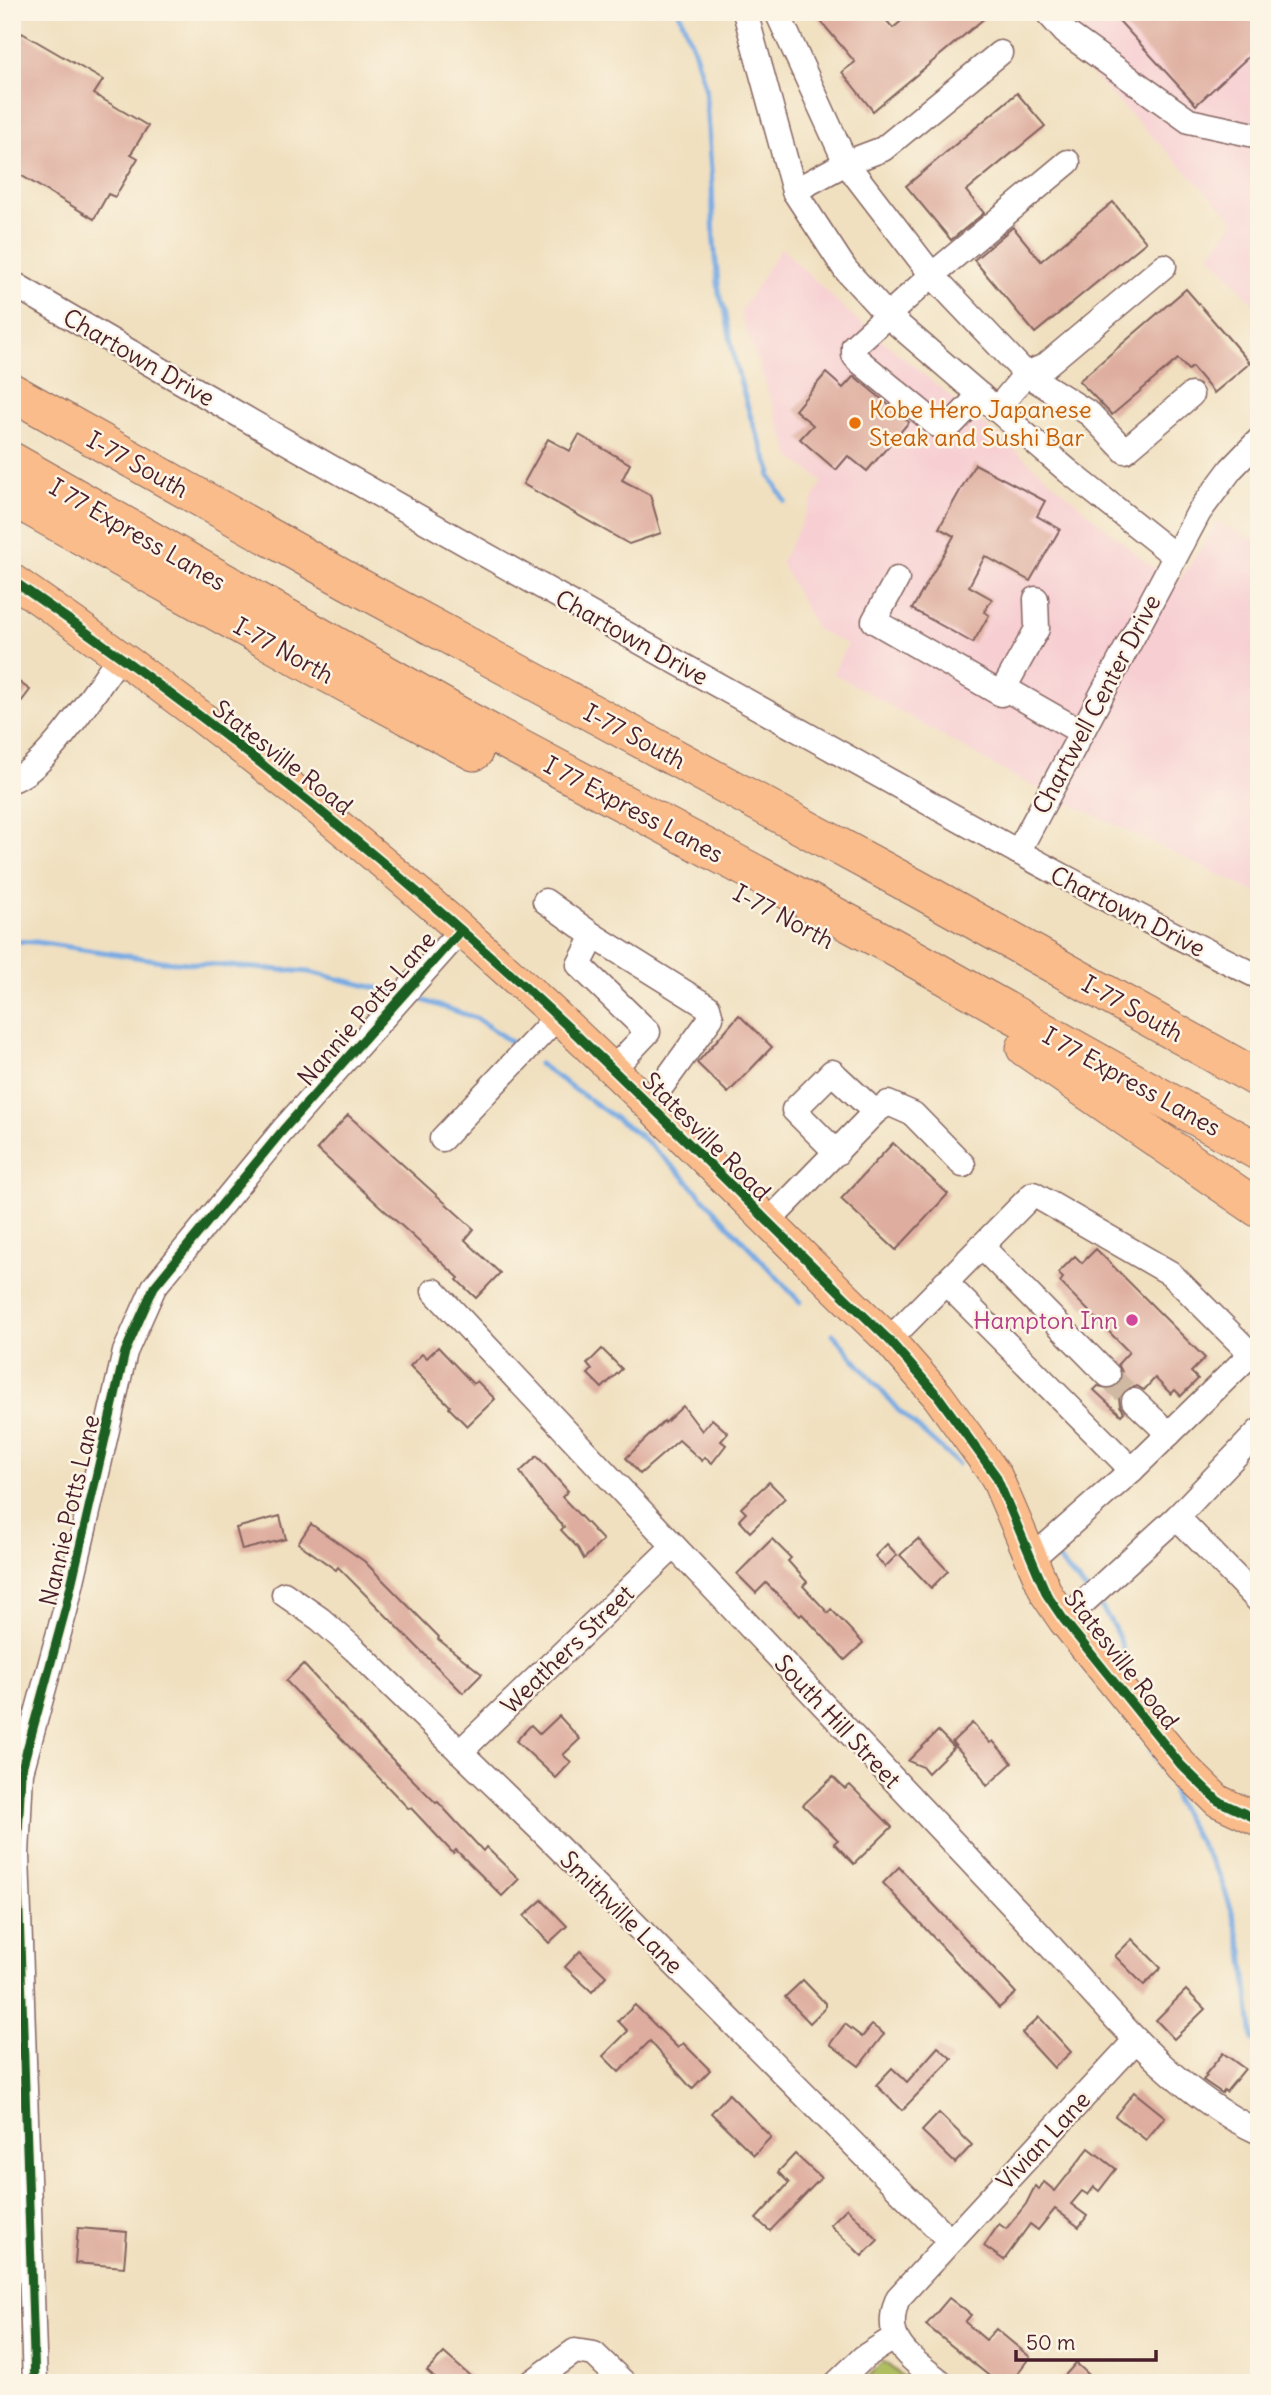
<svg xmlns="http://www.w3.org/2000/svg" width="1271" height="2395" viewBox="0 0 1271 2395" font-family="Delius,sans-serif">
<rect width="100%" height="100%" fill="#fcf5e5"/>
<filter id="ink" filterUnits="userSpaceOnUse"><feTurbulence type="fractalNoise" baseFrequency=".0143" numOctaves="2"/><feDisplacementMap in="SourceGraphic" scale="14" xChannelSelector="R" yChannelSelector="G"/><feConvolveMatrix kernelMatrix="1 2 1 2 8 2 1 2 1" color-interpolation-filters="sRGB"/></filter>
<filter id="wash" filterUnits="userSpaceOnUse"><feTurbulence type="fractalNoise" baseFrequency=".00686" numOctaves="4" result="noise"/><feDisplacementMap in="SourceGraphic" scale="28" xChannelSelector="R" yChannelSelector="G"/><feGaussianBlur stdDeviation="1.57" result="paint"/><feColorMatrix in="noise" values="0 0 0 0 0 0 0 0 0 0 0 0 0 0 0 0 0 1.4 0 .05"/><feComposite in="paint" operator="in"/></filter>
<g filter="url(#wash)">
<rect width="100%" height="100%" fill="#f0e0c0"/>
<!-- built -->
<g fill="#f7cfd3">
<path d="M1055 12H1259V310L1210 254 1235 221 1047 29Z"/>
<path d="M781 248 848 312 1008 444 1143 560 1178 583 1217 522 1259 542V894L1013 776 833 673 847 644 816 629 781 562 823 481 791 457 740 312Z"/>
</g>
<!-- green -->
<path fill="#aebe61" stroke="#7c6e46" stroke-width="2" d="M883 2361 911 2383H863Z"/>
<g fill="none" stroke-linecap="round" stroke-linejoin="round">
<!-- stream -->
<g stroke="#77aae3" stroke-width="5">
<path d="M679 12 694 49 705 86 712 185 714 242 719 293 725 310 735 363 751 418 771 471 770 476 785 501"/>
<path d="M12 941 36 942 162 961 309 972 394 992"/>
<path d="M410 996 476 1018 514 1044"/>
<path d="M539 1064 639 1135 680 1173 800 1302"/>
<path d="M833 1334 898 1410 958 1464"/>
<path d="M1051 1552 1087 1591"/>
<path d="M1096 1601C1118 1626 1126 1655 1134 1687"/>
<path d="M1151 1750 1172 1786 1175 1800 1195 1836 1219 1874 1231 1908 1243 1951 1253 2040"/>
</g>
</g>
<g id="blocks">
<!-- building -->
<g fill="#dead9f">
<path d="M813 12H879L893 28 912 12H992L873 111 842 72 855 62Z"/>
<path d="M1111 12H1259V47L1196 105Z"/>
<path d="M22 33 103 80 94 94 148 126 131 154 138 158 115 197 108 194 94 219 12 170V49Z"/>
<path d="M1017 93 1045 126 966 191 984 213 951 240 906 186Z"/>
<path d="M1113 202 1146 242 1035 333 974 260 1013 227 1041 261Z"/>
<path d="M1186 289 1250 363 1214 393 1192 367 1188 370 1178 359 1112 415 1079 381Z"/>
<path d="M826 373 843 388 854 376 909 422 867 471 848 456 836 470 800 439 813 425 795 410Z"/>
<path d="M579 435 630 464 622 480 650 495 661 533 629 544 523 484 548 439 570 451Z"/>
<path d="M975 464 1045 501 1037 516 1060 529 1030 581 985 556 969 586 992 599 984 612 989 615 973 643 912 609 954 536 939 528Z"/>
<path d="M12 677 30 690 12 714Z"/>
<path d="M739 1015 772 1047 728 1093 697 1063Z"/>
<path d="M348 1115 474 1229 465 1240 500 1273 476 1298 457 1280 459 1278 317 1149Z"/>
<path d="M893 1143 948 1194 896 1250 841 1199Z"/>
<path d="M1096 1249 1205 1358 1191 1372 1198 1379 1181 1396 1175 1390 1171 1394 1155 1378 1144 1390 1137 1386 1124 1390 1119 1398 1120 1406 1124 1412 1121 1415 1094 1390 1098 1386 1111 1389 1119 1385 1122 1372 1118 1364 1129 1352 1060 1282 1063 1278 1058 1273 1075 1256 1082 1263Z"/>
<path d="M438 1347 473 1384 477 1381 495 1399 467 1426 449 1408 450 1406 410 1366 422 1354 427 1358Z"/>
<path d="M602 1349 622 1369 602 1388 588 1374 592 1370 587 1364Z"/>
<path d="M683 1406 702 1431 712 1419 728 1433 721 1441 726 1445 712 1463 705 1457 702 1461 679 1440 640 1474 626 1458 664 1421 665 1423Z"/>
<path d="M537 1456 568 1491 562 1497 603 1540 584 1559 578 1548 561 1530 564 1527 541 1502 520 1472Z"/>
<path d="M769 1482 785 1498 750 1532 739 1520 746 1513 741 1508Z"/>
<path d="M280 1516 286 1539 242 1550 236 1528Z"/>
<path d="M311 1524 364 1561 439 1637 438 1639 482 1674 463 1693 338 1567 336 1570 298 1543Z"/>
<path d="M772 1539 791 1558 788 1561 807 1582 803 1586 828 1613 831 1609 863 1643 845 1660 802 1614 800 1616 766 1583 756 1593 737 1574Z"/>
<path d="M918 1539 948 1571 931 1588 900 1555Z"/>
<path d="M887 1544 897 1555 885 1567 875 1556Z"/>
<path d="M303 1664 381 1748 436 1803 438 1802 483 1851 486 1847 519 1879 502 1896 456 1850 453 1853 411 1808 409 1809 286 1681Z"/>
<path d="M559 1716 580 1739 563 1755 571 1762 556 1778 516 1741 531 1725 540 1734Z"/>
<path d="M972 1723 990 1743 993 1741 1012 1763 987 1786 978 1771 952 1742Z"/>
<path d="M938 1731 954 1747 928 1773 923 1767 908 1761Z"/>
<path d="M833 1777 845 1789 850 1785 892 1827 854 1864 834 1843 838 1840 803 1805Z"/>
<path d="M899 1867 1016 1993 999 2008 883 1883Z"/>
<path d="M542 1900 567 1926 549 1943 524 1916Z"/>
<path d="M1132 1939 1161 1968 1144 1985 1115 1956Z"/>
<path d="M580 1951 606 1976 592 1992 565 1967Z"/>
<path d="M803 1980 825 2003V2008L810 2023 785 1997Z"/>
<path d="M1186 1990 1205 2009 1174 2039 1156 2020Z"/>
<path d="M635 2005 678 2048 683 2043 710 2070 692 2089 650 2041 619 2072 603 2056 628 2031 618 2021Z"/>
<path d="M1039 2017 1071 2052 1054 2068 1022 2033Z"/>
<path d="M845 2024 862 2037 872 2025 884 2034 859 2066 830 2044Z"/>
<path d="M938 2047 952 2059 902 2110 876 2085 892 2068 907 2082Z"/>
<path d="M1223 2053 1245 2069 1226 2092 1224 2090 1222 2093 1203 2080 1207 2076 1205 2075Z"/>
<path d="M1134 2092 1165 2117 1146 2140 1115 2116Z"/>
<path d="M729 2094 771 2137 754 2155 711 2113Z"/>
<path d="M939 2113 972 2145 955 2163 922 2131Z"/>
<path d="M1089 2148 1116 2169 1099 2191 1094 2187 1088 2195 1082 2191 1071 2204 1087 2216 1079 2227 1055 2209 1038 2230 1030 2224 1004 2260 984 2246 999 2224 1006 2229 1026 2204 1035 2186 1039 2189 1044 2182 1055 2191Z"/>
<path d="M795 2154 821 2178 770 2231 756 2219 789 2183 778 2172Z"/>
<path d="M847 2208 878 2240 862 2256 830 2225Z"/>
<path d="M78 2228 127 2232 124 2267 75 2263Z"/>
<path d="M949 2298 971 2315 965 2322 986 2340 996 2329 1030 2357 1010 2383H998L926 2325Z"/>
<path d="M444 2353 478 2383H440L427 2371Z"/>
<path d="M1076 2363 1098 2383H1058Z"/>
</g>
</g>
</g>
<g filter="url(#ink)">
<use href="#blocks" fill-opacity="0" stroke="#84635f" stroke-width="2"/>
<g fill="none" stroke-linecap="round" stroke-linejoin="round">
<!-- minor-tunnel -->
<path stroke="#cfb9a2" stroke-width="24" stroke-dasharray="24 12" stroke-linecap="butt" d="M1108 1375 1134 1401"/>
<defs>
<g id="minor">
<path d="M745 12 794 191 845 269 887 315 1068 471 1175 556"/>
<path d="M777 12 846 163 883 149 1000 53"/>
<path d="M1047 12 1065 32 1189 121 1259 136"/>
<path d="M794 191 846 163 932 275 1026 374 997 409"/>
<path d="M12 283C253 425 497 562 741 698 913 794 1083 891 1259 977"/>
<path d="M1026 374 1090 414 1125 451 1191 395"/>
<path d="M1026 374 1045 366 1164 266"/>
<path d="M980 395 952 424 937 425 858 360 854 355V346L932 275 1068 162"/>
<path d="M897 579 874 621 1001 694 1004 688 1081 732"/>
<path d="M1004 688 1037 629 1036 599"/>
<path d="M12 780C47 769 97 687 120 656"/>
<path d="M1018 852 1199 512 1231 469 1259 440"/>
<path d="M545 901 594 936 708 1007 711 1018 648 1105"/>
<path d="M594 936 579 965 648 1032 612 1070"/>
<path d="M875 1112 888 1103 913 1114 963 1165"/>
<path d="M442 1139 557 1017"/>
<path d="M767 1223 875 1112 832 1072 794 1110 837 1153"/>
<path d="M981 1246 1108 1375"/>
<path d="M945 1282 1132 1470"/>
<path d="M434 1291 1041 1936C1107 2007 1169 2090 1259 2132"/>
<path d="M889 1340 1033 1194 1170 1273 1251 1354 1132 1470 1031 1559"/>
<path d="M1134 1401 1169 1434"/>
<path d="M1177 1517 1259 1601"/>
<path d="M284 1594 320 1619 355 1650 544 1833 950 2241"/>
<path d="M1064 1620 1177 1517 1259 1431"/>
<path d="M460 1752 673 1547"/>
<path d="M35 2383 17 1855 21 1772 66 1607 125 1352 154 1287 283 1130 461 930"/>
<path d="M531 2383 575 2351 594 2354 624 2383"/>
<path d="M837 2383 864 2357 895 2337"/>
<path d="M942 2383C911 2358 880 2342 898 2298L1136 2040"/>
</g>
<path id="major" d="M12 580C197 707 372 847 537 998 658 1109 771 1227 889 1340L938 1396 996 1476 1047 1595 1064 1620 1181 1765 1218 1801 1259 1820"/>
<g id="highway">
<path d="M12 392 348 581 918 889 1259 1079"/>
<path d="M12 461 467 720 888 944 1259 1152"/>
<path d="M12 497 304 661 474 752"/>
<path d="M1025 1048 1259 1209"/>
</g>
</defs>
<!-- minor casing -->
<use href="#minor" stroke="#84635f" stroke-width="27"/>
<!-- major casing -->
<use href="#major" stroke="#84635f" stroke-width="34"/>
<!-- highway casing -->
<use href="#highway" stroke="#84635f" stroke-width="39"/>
<!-- minor -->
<use href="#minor" stroke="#fff" stroke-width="24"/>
<!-- major -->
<use href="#major" stroke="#f9bc8a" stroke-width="32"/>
<!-- highway -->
<use href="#highway" stroke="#f9bc8a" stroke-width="37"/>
<defs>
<g id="cycleway">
<path d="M12 580C197 707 372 847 537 998 658 1109 771 1227 889 1340L938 1396 996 1476 1047 1595 1064 1620 1181 1765 1218 1801 1259 1820"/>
<path d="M35 2383 17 1855 21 1772 66 1607 125 1352 154 1287 283 1130 461 930"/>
</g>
</defs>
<!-- cycleway casing -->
<use href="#cycleway" stroke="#fcf5e5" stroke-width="13"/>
<!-- cycleway -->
<use href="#cycleway" stroke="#1b5e20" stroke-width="9"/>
</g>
</g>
<!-- markers -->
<circle fill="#e8710a" stroke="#fcf5e5" stroke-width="2.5" cx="855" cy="423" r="7"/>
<circle fill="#d1479c" stroke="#fcf5e5" stroke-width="2.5" cx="1132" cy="1320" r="7"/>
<g text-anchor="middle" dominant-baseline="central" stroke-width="5" stroke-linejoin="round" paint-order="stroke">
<!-- street labels -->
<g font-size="24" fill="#4a1f2b" stroke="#fcf5e5">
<text transform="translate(139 357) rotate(30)">Chartown Drive</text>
<text transform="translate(138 464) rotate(29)">I-77 South</text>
<text transform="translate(138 534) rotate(30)">I 77 Express Lanes</text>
<text transform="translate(632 637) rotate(29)">Chartown Drive</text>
<text transform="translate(284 650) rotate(29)">I-77 North</text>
<text transform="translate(1096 704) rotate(-62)">Chartwell Center Drive</text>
<text transform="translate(635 736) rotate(28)">I-77 South</text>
<text transform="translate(283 757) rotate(38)">Statesville Road</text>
<text transform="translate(634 809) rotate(28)">I 77 Express Lanes</text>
<text transform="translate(1128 911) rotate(27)">Chartown Drive</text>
<text transform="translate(784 916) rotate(28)">I-77 North</text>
<text transform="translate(366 1008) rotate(-49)">Nannie Potts Lane</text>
<text transform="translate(1133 1008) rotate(29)">I-77 South</text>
<text transform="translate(1132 1081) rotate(29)">I 77 Express Lanes</text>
<text transform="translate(707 1136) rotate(45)">Statesville Road</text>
<text transform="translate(69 1510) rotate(-77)">Nannie Potts Lane</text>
<text transform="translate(567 1649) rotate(-44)">Weathers Street</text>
<text transform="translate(1122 1659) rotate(52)">Statesville Road</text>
<text transform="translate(838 1721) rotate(47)">South Hill Street</text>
<text transform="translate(622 1912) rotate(45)">Smithville Lane</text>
<text transform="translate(1043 2140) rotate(-47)">Vivian Lane</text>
</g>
<!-- food labels -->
<g font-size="24" fill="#c56008" stroke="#fcf5e5" text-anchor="start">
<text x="869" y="409">Kobe Hero Japanese<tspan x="869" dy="28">Steak and Sushi Bar</tspan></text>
</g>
<!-- hotel labels -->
<g font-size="24" fill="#b23c85" stroke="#fcf5e5" text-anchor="end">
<text x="1118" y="1320">Hampton Inn</text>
</g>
</g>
<!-- margin -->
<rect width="1271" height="2395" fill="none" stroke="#fcf5e5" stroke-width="42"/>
<!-- scale -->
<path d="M1016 2350v10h140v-10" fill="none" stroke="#4a1f2b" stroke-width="3.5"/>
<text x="1026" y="2350" font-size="21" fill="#4a1f2b" stroke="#fcf5e5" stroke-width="5" paint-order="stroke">50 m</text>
</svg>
